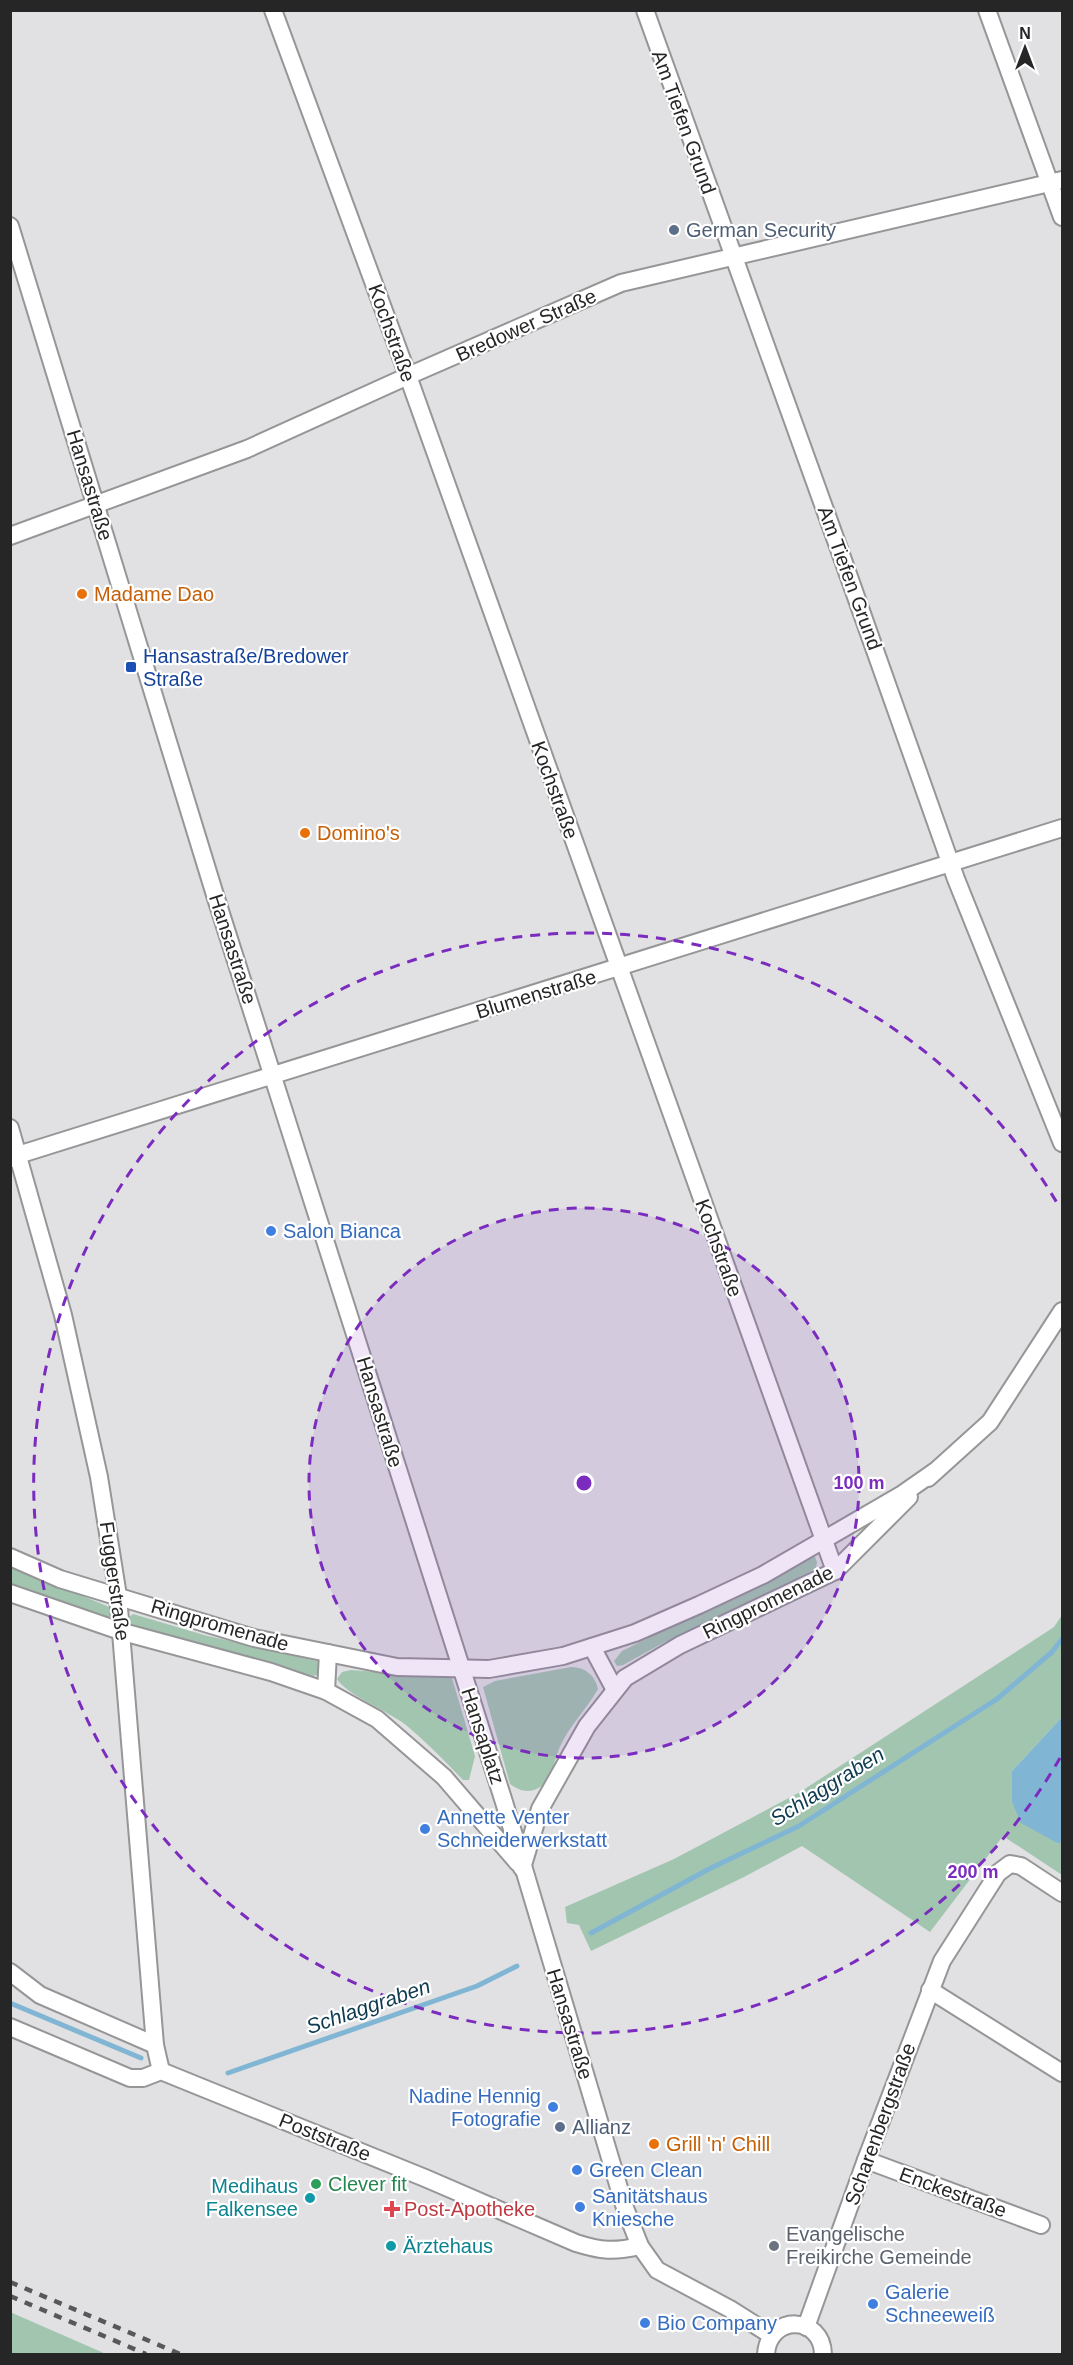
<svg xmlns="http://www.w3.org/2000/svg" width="1073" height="2365" viewBox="0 0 1073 2365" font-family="Arial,sans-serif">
<rect width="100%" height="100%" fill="#e1e1e3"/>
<!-- green -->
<g fill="#a2c5b0">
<path d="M815 1557 817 1562 816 1568 768 1596 663 1643 623 1665 617 1666 614 1661 622 1651 808 1558Z"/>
<path d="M10 1566 107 1606 112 1610 108 1620 11 1586Z"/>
<path d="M133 1614 204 1635 321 1662 320 1674 313 1676 127 1626V1619Z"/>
<path d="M1062 1615V1717L1012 1771V1802L1058 1844 1062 1838V1875L1003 1836 930 1932 802 1846 744 1877 591 1951 579 1925 567 1923 565 1907 674 1859 800 1792 1054 1627Z"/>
<path d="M571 1667C586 1667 595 1676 598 1689 586 1710 568 1727 559 1749 554 1761 552 1780 540 1787 530 1794 519 1791 510 1784L483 1687 495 1681Z"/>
<path d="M351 1670 452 1678 475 1756 469 1780H463C445 1761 426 1742 406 1725 388 1711 347 1695 337 1679L342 1672Z"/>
<path d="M10 2312 106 2354H11Z"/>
</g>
<!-- water -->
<path fill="#80b6d3" d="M1062 1717V1838L1059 1844 1021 1823 1012 1802V1771Z"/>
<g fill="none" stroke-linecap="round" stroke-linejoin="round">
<!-- stream -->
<g stroke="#80b6d3" stroke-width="5">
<path d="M591 1933 709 1869 799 1826 997 1699 1052 1652 1062 1639"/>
<path d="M10 2003 141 2058"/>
<path d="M228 2073 477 1986 517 1966"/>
</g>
<defs>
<g id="minor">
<path d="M273 10 408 376 835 1571"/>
<path d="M645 10 843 560 956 879 1062 1143"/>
<path d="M987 10 1062 217"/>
<path d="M10 226 215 895 504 1802 625 2208 640 2246 657 2270 730 2309 771 2335"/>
<path d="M10 536 247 449 408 376 621 283 1062 180"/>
<path d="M10 1128 63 1315 99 1477 118 1596 155 2045 161 2071"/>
<path d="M10 1159 18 1155 1062 828"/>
<path d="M928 1478 990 1422 1062 1311"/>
<path d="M10 1557 60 1579 254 1638 397 1667 489 1669 563 1656 635 1633 699 1605 763 1575 901 1495 934 1472"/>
<path d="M10 1593 123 1632 271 1672 326 1691 377 1719 444 1777 518 1863"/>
<path d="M592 1647 615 1690"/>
<path d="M326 1691 328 1653"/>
<path d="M522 1868 540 1809 587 1726 625 1678 680 1645 835 1571 909 1497"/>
<path d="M10 1972 40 1995 155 2045"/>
<path d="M930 1990 1062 2073"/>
<path d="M10 2027 130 2078H143L161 2071 425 2178 576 2243C601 2251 614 2252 640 2246"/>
<path d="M866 2160 1041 2225"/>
<path d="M806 2327 866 2160 942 1961 998 1873 1010 1864 1021 1866 1062 1893"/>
<path d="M766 2354C769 2314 822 2315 823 2354"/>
</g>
</defs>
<!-- minor casing -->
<use href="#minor" stroke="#969698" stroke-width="20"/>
<!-- minor -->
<use href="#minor" stroke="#fff" stroke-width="16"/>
<!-- rail -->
<g stroke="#585859" stroke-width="4.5" stroke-dasharray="8 8" stroke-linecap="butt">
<path d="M10 2282 180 2354"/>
<path d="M10 2296 146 2354"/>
</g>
</g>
<!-- distance rings -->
<circle cx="584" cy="1483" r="275" fill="#7b2cbf" fill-opacity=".12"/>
<g fill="none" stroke="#7b2cbf" stroke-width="3" stroke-dasharray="10 8">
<circle cx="584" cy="1483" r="275"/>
<path d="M1060 1758A550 550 0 1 1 1060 1208"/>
</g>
<!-- markers -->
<g fill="#5c6f8a" stroke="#fff" stroke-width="2">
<circle cx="674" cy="230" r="6"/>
<circle cx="560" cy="2127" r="6"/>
</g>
<g fill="#e8710a" stroke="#fff" stroke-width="2">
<circle cx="82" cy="594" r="6"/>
<circle cx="305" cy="833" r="6"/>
<circle cx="654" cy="2144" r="6"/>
</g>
<rect fill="#1a4fb4" stroke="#fff" stroke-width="2" x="125" y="661" width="12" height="12" rx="3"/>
<g fill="#3f7fe0" stroke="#fff" stroke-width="2">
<circle cx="271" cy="1231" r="6"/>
<circle cx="425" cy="1829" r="6"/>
<circle cx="553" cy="2107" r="6"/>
<circle cx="577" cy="2170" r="6"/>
<circle cx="580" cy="2207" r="6"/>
<circle cx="873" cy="2304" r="6"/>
<circle cx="645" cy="2323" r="6"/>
</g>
<circle fill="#2e9e5b" stroke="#fff" stroke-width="2" cx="316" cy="2184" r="6"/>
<g fill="#0f9aa8" stroke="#fff" stroke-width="2">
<circle cx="310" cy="2198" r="6"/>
<circle cx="391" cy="2246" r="6"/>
</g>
<path fill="#e0444e" stroke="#fff" stroke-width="2" d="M389 2200h6v6h6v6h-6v6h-6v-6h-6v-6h6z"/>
<circle fill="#6b7280" stroke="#fff" stroke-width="2" cx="774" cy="2246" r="6"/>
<g text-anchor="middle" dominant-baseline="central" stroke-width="4.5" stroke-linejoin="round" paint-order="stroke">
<!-- street labels -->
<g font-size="20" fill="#262627" stroke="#fff">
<text transform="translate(684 122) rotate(70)">Am Tiefen Grund</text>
<text transform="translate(526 325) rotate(-24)">Bredower Straße</text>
<text transform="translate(392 333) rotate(70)">Kochstraße</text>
<text transform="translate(90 485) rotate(73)">Hansastraße</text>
<text transform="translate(850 578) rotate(70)">Am Tiefen Grund</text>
<text transform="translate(555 790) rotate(70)">Kochstraße</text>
<text transform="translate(233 949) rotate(72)">Hansastraße</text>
<text transform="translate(536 994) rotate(-17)">Blumenstraße</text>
<text transform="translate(719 1248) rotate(70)">Kochstraße</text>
<text transform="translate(380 1412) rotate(73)">Hansastraße</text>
<text transform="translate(115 1581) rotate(82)">Fuggerstraße</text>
<text transform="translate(768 1602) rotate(-26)">Ringpromenade</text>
<text transform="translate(220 1625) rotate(16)">Ringpromenade</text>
<text transform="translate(483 1736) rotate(72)">Hansaplatz</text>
<text transform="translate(570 2024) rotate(73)">Hansastraße</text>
<text transform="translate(880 2124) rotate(-70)">Scharenbergstraße</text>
<text transform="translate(325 2137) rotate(22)">Poststraße</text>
<text transform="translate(953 2192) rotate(20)">Enckestraße</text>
</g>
<!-- service labels -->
<g font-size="20" fill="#4e5e75" stroke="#fff" text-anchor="start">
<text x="686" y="230">German Security</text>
<text x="572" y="2127">Allianz</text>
</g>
<!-- food labels -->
<g font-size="20" fill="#c56008" stroke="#fff" text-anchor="start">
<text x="94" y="594">Madame Dao</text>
<text x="317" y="833">Domino's</text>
<text x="666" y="2144">Grill 'n' Chill</text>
</g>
<!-- transit labels -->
<g font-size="20" fill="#164399" stroke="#fff" text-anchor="start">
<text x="143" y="656">Hansastraße/Bredower<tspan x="143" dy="23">Straße</tspan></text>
</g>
<!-- shop labels -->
<g font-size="20" fill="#366cbe" stroke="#fff" text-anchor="start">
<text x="283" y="1231">Salon Bianca</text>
<text x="437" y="1817">Annette Venter<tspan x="437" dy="23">Schneiderwerkstatt</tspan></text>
<text x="541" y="2096" text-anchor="end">Nadine Hennig<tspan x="541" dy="23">Fotografie</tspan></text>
<text x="589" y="2170">Green Clean</text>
<text x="592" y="2196">Sanitätshaus<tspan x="592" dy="23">Kniesche</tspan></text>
<text x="885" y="2292">Galerie<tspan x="885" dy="23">Schneeweiß</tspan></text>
<text x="657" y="2323">Bio Company</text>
</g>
<!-- leisure labels -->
<g font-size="20" fill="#27864d" stroke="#fff" text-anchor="start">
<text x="328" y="2184">Clever fit</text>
</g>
<!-- culture labels -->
<g font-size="20" fill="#0d838f" stroke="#fff" text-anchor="end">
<text x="298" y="2186">Medihaus<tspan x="298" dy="23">Falkensee</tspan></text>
<text x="403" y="2246" text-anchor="start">Ärztehaus</text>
</g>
<!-- health labels -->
<g font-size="20" fill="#be3a42" stroke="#fff" text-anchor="start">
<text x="404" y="2209">Post-Apotheke</text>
</g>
<!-- worship labels -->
<g font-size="20" fill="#5b616d" stroke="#fff" text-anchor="start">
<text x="786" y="2234">Evangelische<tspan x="786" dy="23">Freikirche Gemeinde</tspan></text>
</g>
<!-- water labels -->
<g font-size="21" font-style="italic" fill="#0e3b51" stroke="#fff">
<text transform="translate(827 1786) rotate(-32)">Schlaggraben</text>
<text transform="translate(368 2006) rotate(-19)">Schlaggraben</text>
</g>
</g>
<circle cx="584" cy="1483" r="9" fill="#7b2cbf" stroke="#fff" stroke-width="3"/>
<g font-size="18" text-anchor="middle" font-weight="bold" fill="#7b2cbf" stroke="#fff" stroke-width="4.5" stroke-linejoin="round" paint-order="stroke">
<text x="859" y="1489">100 m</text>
<text x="973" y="1878">200 m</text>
</g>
<!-- border -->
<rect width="1073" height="2365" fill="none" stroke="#262627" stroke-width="24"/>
<!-- north arrow -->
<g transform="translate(1025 48)" stroke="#ffffff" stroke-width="4.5" paint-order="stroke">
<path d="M0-4.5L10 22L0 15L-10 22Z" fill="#262627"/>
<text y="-9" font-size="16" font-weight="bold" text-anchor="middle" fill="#262627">N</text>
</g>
</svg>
